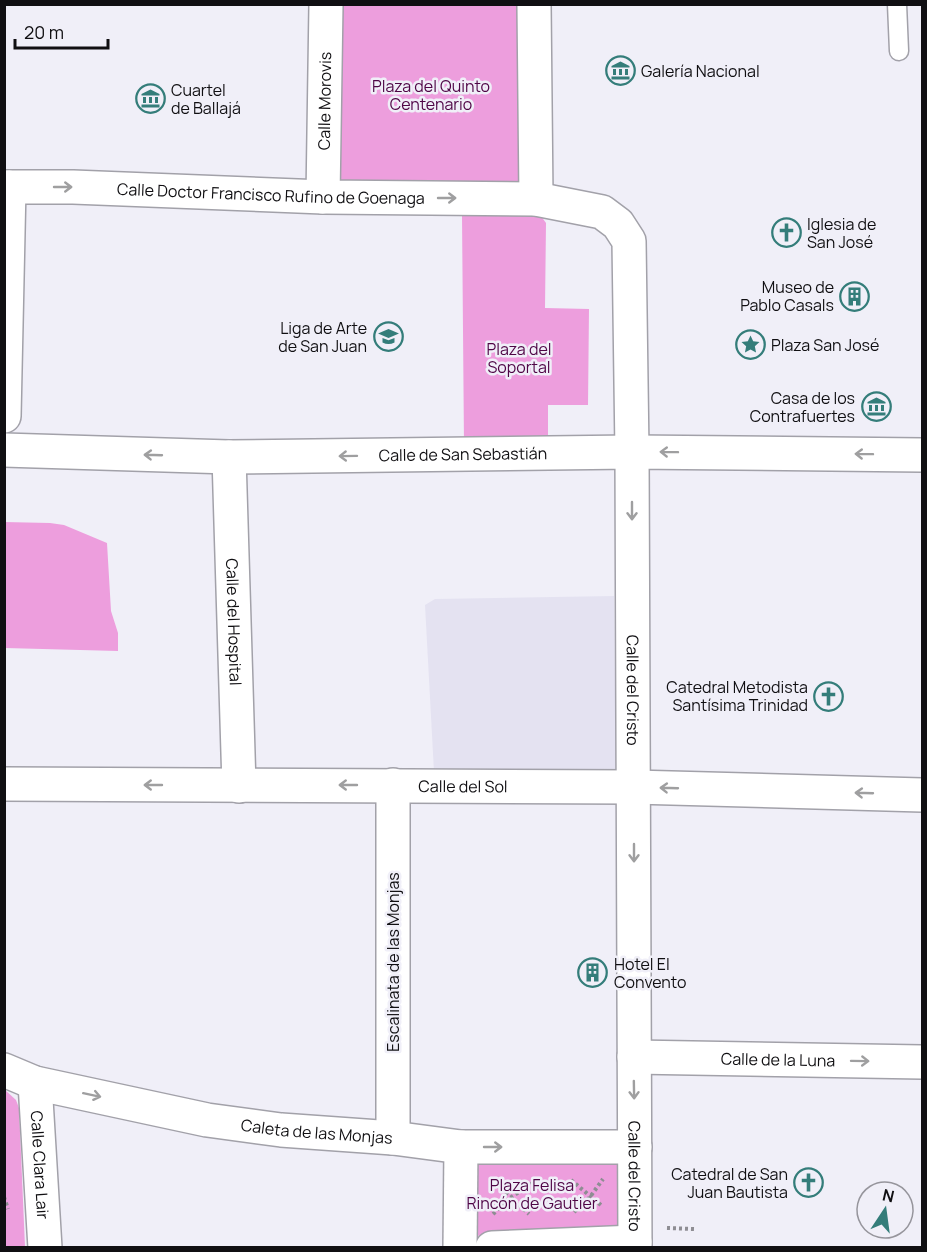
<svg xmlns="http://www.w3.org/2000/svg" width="927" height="1252" viewBox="0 0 927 1252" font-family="Manrope,sans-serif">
<rect width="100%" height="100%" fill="#f0eff8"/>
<!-- built -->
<path fill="#e4e2f1" d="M614 596 616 779 434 772 425 605 435 599Z"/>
<!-- green -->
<g fill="#ed9edd">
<path d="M340 5H520L521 183 349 184 341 181 338 173Z"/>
<path d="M462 216H541L546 223 545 308 589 309 588 405H548V439L464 444Z"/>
<path d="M4 522 50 523 64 525 107 543 111 611 118 633V651L5 648Z"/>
<path d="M5 1090 16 1100 19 1108 25 1247H5Z"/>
<path d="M610 1153 622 1165 621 1222 617 1229 614 1232 469 1236 470 1155Z"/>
</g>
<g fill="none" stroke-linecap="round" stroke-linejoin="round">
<defs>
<path id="lane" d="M897 4 899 51"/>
<g id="street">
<path d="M534 4 536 199"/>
<path id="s1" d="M4 187H73L323 197 536 199 602 212 618 224 629 241 632 452 635 1248"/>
<path id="s2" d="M323 197 326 4"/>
<path d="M4 416 9 187"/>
<path id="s3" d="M4 450 229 457 632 452 922 455"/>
<path id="s4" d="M229 457 239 786"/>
<path id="s5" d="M4 784 634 787 922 795"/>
<path id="s6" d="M634 1057 922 1062"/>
<path id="s7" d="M4 1070 35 1083 49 1086 207 1120 281 1130 393 1138 461 1147H635"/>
<path id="s8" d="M35 1083 45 1248"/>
<path d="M393 1138V785"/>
<path d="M460 1248 461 1147"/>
<path d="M492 1248 635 1242"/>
</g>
</defs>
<!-- lane casing -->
<use href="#lane" stroke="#a2a1a9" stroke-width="21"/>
<!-- street casing -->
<use href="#street" stroke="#a2a1a9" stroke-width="36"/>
<!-- path -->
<g stroke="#8e8d93" stroke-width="4" stroke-dasharray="3 3" stroke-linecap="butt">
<path d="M571 1180 602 1206"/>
<path d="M492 1181 529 1214"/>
<path d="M4 1197 8 1209"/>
<path d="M574 1212 590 1197 603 1179"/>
<path d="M493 1214 510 1198 537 1180"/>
<path d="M667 1228 694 1229"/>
</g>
<!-- lane -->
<use href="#lane" stroke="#fff" stroke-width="18"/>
<!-- street -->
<use href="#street" stroke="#fff" stroke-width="33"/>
</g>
<!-- one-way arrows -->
<defs><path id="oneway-shaft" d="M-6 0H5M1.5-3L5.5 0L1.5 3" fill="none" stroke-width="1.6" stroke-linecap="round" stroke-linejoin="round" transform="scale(1.5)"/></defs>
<g stroke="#9f9fa0">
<use href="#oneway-shaft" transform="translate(63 187)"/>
<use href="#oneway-shaft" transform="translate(447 198)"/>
<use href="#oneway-shaft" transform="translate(669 452) rotate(-179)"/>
<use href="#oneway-shaft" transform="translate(864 454) rotate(-179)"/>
<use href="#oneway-shaft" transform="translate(153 455) rotate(-178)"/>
<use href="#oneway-shaft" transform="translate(348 456) rotate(179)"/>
<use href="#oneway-shaft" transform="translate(632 511) rotate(90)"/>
<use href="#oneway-shaft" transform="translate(153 785) rotate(-180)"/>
<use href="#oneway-shaft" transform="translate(348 785) rotate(180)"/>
<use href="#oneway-shaft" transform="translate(669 788) rotate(-178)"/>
<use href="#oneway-shaft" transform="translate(864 793) rotate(-178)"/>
<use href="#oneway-shaft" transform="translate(634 853) rotate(90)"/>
<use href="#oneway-shaft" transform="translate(860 1061) rotate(1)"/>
<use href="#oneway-shaft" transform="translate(634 1090) rotate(89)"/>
<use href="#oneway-shaft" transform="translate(92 1095) rotate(12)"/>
<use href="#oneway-shaft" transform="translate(493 1147)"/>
</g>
<!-- icons -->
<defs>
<symbol id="museum-ring" viewBox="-11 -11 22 22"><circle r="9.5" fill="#f0eff8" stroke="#347d7a" stroke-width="1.5"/><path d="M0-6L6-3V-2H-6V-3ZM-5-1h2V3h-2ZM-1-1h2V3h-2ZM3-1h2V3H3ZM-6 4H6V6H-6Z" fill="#347d7a"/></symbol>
<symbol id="church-ring" viewBox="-11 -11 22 22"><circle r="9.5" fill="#f0eff8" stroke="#347d7a" stroke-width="1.5"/><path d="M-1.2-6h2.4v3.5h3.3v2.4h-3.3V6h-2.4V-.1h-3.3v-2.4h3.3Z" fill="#347d7a"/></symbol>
<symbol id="building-ring" viewBox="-11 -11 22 22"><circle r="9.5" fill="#f0eff8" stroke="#347d7a" stroke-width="1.5"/><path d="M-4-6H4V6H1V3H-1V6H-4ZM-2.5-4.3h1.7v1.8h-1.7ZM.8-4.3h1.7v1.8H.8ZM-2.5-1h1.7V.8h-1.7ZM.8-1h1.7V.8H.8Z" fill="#347d7a"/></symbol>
<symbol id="school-ring" viewBox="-11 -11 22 22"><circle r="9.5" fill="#f0eff8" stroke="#347d7a" stroke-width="1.5"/><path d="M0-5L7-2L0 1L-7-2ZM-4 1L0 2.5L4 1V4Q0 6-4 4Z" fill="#347d7a"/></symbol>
<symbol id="sight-ring" viewBox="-11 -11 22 22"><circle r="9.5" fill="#f0eff8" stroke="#347d7a" stroke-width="1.5"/><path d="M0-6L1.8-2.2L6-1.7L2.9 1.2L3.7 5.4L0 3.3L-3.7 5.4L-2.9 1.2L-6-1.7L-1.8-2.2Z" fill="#347d7a"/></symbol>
</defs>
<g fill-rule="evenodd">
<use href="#museum-ring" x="604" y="54" width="33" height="33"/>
<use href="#museum-ring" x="134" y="82" width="33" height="33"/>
<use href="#church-ring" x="770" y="216" width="33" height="33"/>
<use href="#building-ring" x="838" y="280" width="33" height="33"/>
<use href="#school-ring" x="372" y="320" width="33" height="33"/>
<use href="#sight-ring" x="734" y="328" width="33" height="33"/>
<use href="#museum-ring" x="860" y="390" width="33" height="33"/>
<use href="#church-ring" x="812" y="680" width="33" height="33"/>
<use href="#building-ring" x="576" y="956" width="33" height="33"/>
<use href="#church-ring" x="792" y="1166" width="33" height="33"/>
</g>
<g text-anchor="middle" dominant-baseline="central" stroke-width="5" stroke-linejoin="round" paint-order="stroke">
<!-- poi labels -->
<g font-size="16" fill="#100f12" stroke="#f0eff8" text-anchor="start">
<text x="641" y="71">Galería Nacional</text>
<text x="171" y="90">Cuartel<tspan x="171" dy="18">de Ballajá</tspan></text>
<text x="807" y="224">Iglesia de<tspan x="807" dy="18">San José</tspan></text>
<text x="834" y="287" text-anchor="end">Museo de<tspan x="834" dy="18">Pablo Casals</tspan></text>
<text x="367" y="328" text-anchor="end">Liga de Arte<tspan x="367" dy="18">de San Juan</tspan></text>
<text x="771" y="345">Plaza San José</text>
<text x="855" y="398" text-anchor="end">Casa de los<tspan x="855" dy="18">Contrafuertes</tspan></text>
<text x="808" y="687" text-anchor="end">Catedral Metodista<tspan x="808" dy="18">Santísima Trinidad</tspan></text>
<text x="614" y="964">Hotel El<tspan x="614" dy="18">Convento</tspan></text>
<text x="788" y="1174" text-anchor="end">Catedral de San<tspan x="788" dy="18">Juan Bautista</tspan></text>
</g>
<!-- park labels -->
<g font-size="16" fill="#4f0546" stroke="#f0eff8">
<text x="431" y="86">Plaza del Quinto<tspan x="431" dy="18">Centenario</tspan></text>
<text x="519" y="349">Plaza del<tspan x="519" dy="18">Soportal</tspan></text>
<text x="532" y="1185">Plaza Felisa<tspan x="532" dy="18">Rincón de Gautier</tspan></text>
</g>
<!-- street labels -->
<g font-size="16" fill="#100f12" stroke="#f0eff8">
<text stroke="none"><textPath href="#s2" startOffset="96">Calle Morovis</textPath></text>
<text stroke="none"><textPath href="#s1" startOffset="267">Calle Doctor Francisco Rufino de Goenaga</textPath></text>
<text stroke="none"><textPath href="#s3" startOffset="459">Calle de San Sebastián</textPath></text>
<text stroke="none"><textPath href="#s4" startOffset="165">Calle del Hospital</textPath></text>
<text stroke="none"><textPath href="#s1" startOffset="1089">Calle del Cristo</textPath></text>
<text stroke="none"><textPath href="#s5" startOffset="459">Calle del Sol</textPath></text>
<text transform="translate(393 962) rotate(-90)">Escalinata de las Monjas</text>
<text stroke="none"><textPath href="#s6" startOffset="144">Calle de la Luna</textPath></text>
<text stroke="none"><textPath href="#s7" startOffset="320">Caleta de las Monjas</textPath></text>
<text stroke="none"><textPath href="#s8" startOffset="82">Calle Clara Lair</textPath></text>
<text stroke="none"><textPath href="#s1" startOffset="1575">Calle del Cristo</textPath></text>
</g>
</g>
<!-- border -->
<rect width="927" height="1252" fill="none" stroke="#100f12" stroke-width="12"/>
<!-- north arrow -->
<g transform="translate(885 1210) rotate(13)"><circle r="28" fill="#f0eff8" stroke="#96959c" stroke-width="1.5"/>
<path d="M0-4.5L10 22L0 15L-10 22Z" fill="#347d7a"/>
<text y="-9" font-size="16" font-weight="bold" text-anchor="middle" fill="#100f12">N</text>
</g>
<!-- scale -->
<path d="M15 39v9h93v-9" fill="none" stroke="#100f12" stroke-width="3"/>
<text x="24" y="39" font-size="18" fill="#100f12" stroke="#f0eff8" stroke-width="4.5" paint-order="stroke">20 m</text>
</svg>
